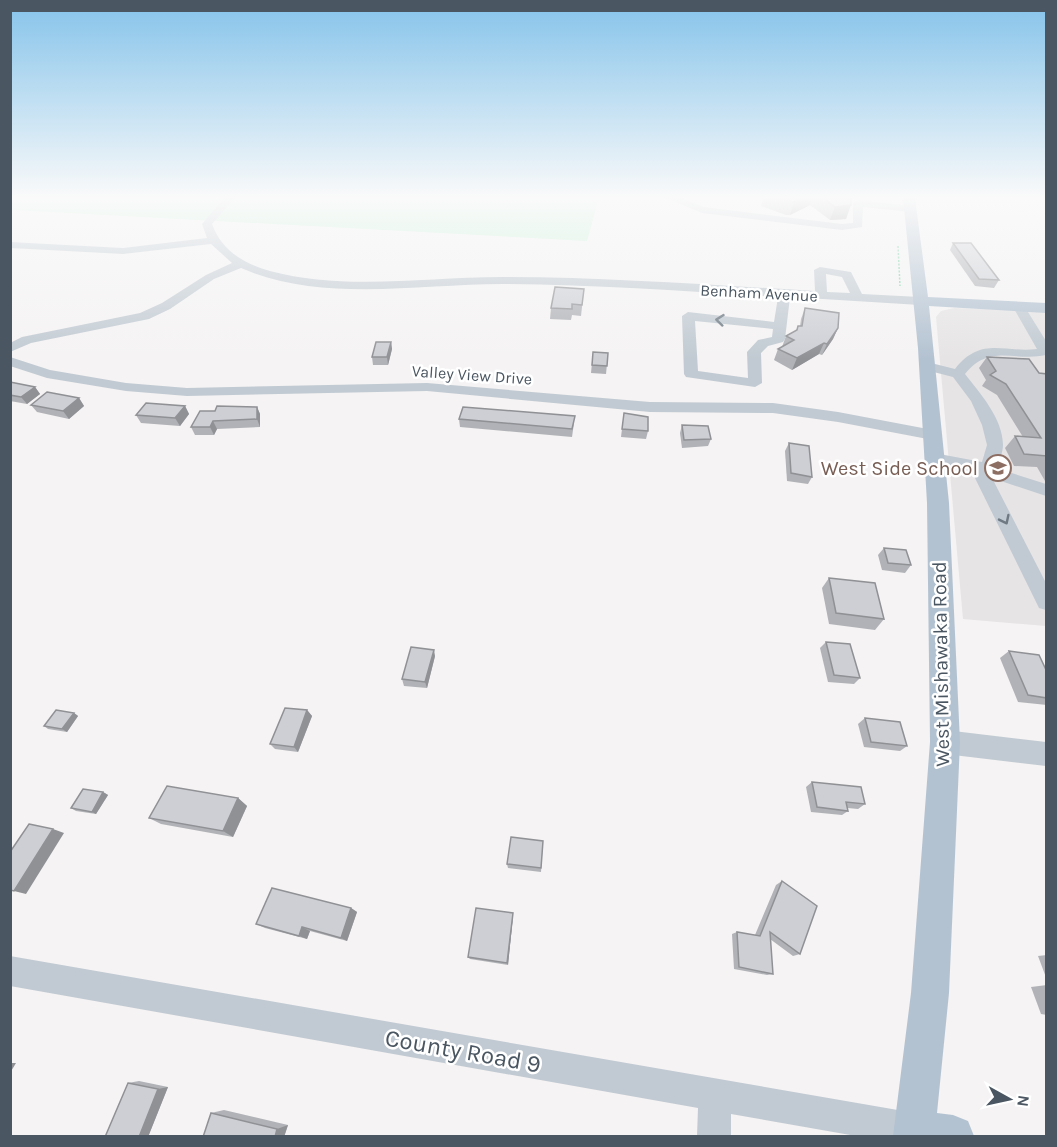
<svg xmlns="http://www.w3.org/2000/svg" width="1057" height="1147" viewBox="0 0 1057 1147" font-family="Karla,sans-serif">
<rect width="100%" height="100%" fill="#f5f3f3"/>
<!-- education -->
<path fill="#e6e4e5" d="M954 308 1046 311V626L963 619 936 317 941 311Z"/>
<!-- green -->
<path fill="#c3f1d5" d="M10 198H599L587 241 11 210Z"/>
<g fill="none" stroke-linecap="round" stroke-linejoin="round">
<!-- path -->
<path stroke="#7ad0a6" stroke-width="1.5" stroke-dasharray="2 1.5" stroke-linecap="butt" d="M898 246 900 286"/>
<!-- minor -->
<g fill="#c1cad2" fill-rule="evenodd">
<path d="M224 198H235L212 224C222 251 243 263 270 271 344 291 425 277 501 277 606 277 710 285 815 291L814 270 820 267 851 272 862 294 920 297 926 301 920 305 790 297 785 339 783 342 768 346 761 353 762 383 755 387 686 377 684 374 682 316 688 312 774 322 778 297C686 291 595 285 503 284 418 284 321 303 241 268L214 279 170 309 149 319 31 343 10 352V343L22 337 140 313 162 303 206 275 232 263 211 244 123 254 10 248V242L123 248 207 238 202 224ZM826 274 842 277 850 293 827 292ZM695 321 773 329 772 337 758 340 747 352 748 378 698 371Z"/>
<path d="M666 198H681L704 207 842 224 853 223V203L858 200 911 206 916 209 911 212 863 207 862 227 842 230 702 213Z"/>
<path d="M1019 303 1023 304 1046 341V355C1014 362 990 343 965 374 980 393 1003 419 1003 445 1003 452 999 462 996 468L1046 484V496L992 478 1046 583V610L1039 608 972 472 928 462 926 458 928 454 934 453 982 462 987 445 982 425 971 401 953 377 922 369 920 366 927 362 955 369C981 336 1003 353 1037 349L1013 307Z"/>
<path d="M10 357 50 370 126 383 187 388 427 383 650 402 773 403 838 412 933 430 941 435 933 440 838 422 773 413 650 412 427 391 187 396 126 391 47 378 10 366Z"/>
<path d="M945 730 1046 742V766L945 754 937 750 933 742 937 734Z"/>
<path d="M10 956 915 1113 927 1118 932 1130 929 1136H856L731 1114V1136H697L698 1108 10 986Z"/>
</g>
<!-- major -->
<path fill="#b3c2d1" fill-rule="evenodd" d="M903 198H915L928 297 1046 303V313L929 306 949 503 960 742 949 993 937 1113 953 1115 968 1121 974 1136H893L911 993 930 742 927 503 918 348Z"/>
</g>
<!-- wall -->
<g fill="#b0b2b7">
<path d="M763 198H851L846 219 830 220 810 205 790 215H786L761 206Z"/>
<path d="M953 243 999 280 994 288 975 286 950 250Z"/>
<path d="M584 289 581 316 572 315 571 320 550 319 551 308Z"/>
<path d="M805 308 838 328 833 339 822 355 819 354 792 370 774 360 778 349 782 347 786 336 796 331 798 326H800L801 319Z"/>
<path d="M391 342 392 349 388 365H373L372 357Z"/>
<path d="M593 352 608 353 606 374 591 373Z"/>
<path d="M987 357 1039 373 1047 374V482L1045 481 1037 467 1014 466 1005 448 1015 436 1023 437 997 395 982 386 986 380 979 368Z"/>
<path d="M10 382 35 387 40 394 27 404 10 401Z"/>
<path d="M79 398 84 406 69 419 37 412 31 405Z"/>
<path d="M185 406 189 414 180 426 141 423 136 415Z"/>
<path d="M257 407 260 414V427L217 429 214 435H195L191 427 215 411Z"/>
<path d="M624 413 648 431 646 439 621 437Z"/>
<path d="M459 419 574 423 572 437 460 427Z"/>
<path d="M682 425 711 439 708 446 682 448 680 433Z"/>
<path d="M789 443 812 477 808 484 787 481 785 451Z"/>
<path d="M884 548 911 565 905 573 882 570 878 555Z"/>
<path d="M829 578 884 619 875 630 829 624 822 588Z"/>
<path d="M826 642 860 678 854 684 828 682 820 648Z"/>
<path d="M1009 651 1047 672V705L1018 702 1000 658Z"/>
<path d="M435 656 427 688 404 686 402 679Z"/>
<path d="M307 710 312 716 298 752 275 749 270 744Z"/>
<path d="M74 713 78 716 67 732 48 729 44 726Z"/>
<path d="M865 718 907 746 900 751 864 747 858 724Z"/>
<path d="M812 782 865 804 858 809 848 808V811L842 815 811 812 806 787Z"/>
<path d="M103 792 108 795 96 814 76 811 71 808Z"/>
<path d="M238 798 247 806 233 837 161 824 149 818Z"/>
<path d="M543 841 541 872 508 868 507 864Z"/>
<path d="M782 881 800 954 793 956 770 939 773 974 767 975 734 969 732 934 737 932 755 935 776 885Z"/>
<path d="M351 908 357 912 347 941 310 931 307 939 265 928 256 924Z"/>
<path d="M513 916 508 965 470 959 468 957Z"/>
<path d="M1047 955V980L1038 956Z"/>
<path d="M1047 985V1015L1041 1014 1031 987Z"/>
<path d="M139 1081 168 1087 148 1137H105L128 1083Z"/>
<path d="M224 1110 288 1125 284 1137H203L211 1113Z"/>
</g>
<!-- shaded-wall -->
<g fill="#909195">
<path d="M801 198H812L810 205 790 215 794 202Z"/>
<path d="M851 205 846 219 830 220 835 207Z"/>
<path d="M838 328 833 339 822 355 827 344Z"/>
<path d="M391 342 392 349 388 365 387 357Z"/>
<path d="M824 343 819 354 792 370 797 358Z"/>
<path d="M35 387 40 394 27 404 21 397Z"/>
<path d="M79 398 84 406 69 419 63 411Z"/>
<path d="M185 406 189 414 180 426 175 418Z"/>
<path d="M257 407 260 414V427L257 419Z"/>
<path d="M213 421 217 429 214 435 210 427Z"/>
<path d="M434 650 435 656 427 688 425 682Z"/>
<path d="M307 710 312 716 298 752 294 747Z"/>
<path d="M74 713 78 716 67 732 62 729Z"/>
<path d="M103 792 108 795 96 814 92 812Z"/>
<path d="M238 798 247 806 233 837 223 831Z"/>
<path d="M53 829 64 833 26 894 14 891Z"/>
<path d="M351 908 357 912 347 941 341 938Z"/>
<path d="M513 913V916L508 965 507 963Z"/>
<path d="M302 927 310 931 307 939 299 936Z"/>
<path d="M10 1063H16L10 1073Z"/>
<path d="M168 1087 148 1137H139L158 1089Z"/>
<path d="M288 1125 284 1137H275L277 1129Z"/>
</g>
<!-- building -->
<g fill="#cdcfd5" stroke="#909195" stroke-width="1.5">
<path d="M781 198H801L794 202Z"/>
<path d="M823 198H851V205L835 207Z"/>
<path d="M953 243H971L999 280 979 279Z"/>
<path d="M555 287 584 289 582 305 572 304V309L551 308Z"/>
<path d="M805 308 839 313 838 328 827 344 824 343 797 358 778 349 794 340 786 336 797 330 798 326H802Z"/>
<path d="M376 342H391L387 357H372Z"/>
<path d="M593 352 608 353 607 366 592 365Z"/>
<path d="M987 357 1029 359 1039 373 1047 374V456L1024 454 1015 436 1041 438 1006 384 990 375 996 371Z"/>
<path d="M10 382 35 387 21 397 10 395Z"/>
<path d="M47 392 79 398 63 411 31 405Z"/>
<path d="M146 403 185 406 175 418 136 415Z"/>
<path d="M217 406 257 407V419L213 421 210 427H191L200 411H215Z"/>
<path d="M463 407 575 416 572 429 459 419Z"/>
<path d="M624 413 648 417V431L622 429Z"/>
<path d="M682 425 708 426 711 439 684 440Z"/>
<path d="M789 443 809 446 812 477 791 473Z"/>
<path d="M884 548 906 550 911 565 888 563Z"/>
<path d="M829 578 875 583 884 619 836 613Z"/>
<path d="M826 642 850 644 860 678 834 675Z"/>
<path d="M411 647 434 650 425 682 402 679Z"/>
<path d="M1009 651 1039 655 1047 672V698L1028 695Z"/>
<path d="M285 708 307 710 294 747 270 744Z"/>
<path d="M56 710 74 713 62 729 44 726Z"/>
<path d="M865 718 900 722 907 746 871 742Z"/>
<path d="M812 782 861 787 865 804 846 802 848 811 817 807Z"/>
<path d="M167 786 238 798 223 831 149 818Z"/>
<path d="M83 789 103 792 92 812 71 808Z"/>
<path d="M29 824 53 829 14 891 10 890V852Z"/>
<path d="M511 837 543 841 541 868 507 864Z"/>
<path d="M782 881 817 906 800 954 770 932 773 974 739 967 737 932 760 936Z"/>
<path d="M272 888 351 908 341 938 302 927 299 936 256 924Z"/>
<path d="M476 908 513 913 507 963 468 957Z"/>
<path d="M128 1083 158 1089 139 1137H105Z"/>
<path d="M211 1113 277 1129 275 1137H203Z"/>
</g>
<!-- one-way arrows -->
<defs><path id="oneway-chevron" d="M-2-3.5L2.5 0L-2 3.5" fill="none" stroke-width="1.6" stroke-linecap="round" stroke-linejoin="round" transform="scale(1.5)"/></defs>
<g stroke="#6e7983">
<use href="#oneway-chevron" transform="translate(720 320) rotate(-174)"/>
<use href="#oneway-chevron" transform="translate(1005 520) rotate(64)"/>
</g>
<!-- sky -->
<linearGradient id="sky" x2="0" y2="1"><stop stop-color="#85c3ea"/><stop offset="0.55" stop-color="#fafafa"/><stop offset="1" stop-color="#fafafa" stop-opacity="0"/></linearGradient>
<rect width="1057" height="359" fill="url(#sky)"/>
<!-- icons -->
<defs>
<symbol id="school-ring" viewBox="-11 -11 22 22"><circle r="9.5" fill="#fff" stroke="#8d6e63" stroke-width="1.5"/><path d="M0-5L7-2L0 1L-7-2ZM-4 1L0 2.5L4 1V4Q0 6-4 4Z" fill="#8d6e63"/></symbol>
</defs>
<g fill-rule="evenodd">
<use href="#school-ring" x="983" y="453" width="30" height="30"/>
</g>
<g text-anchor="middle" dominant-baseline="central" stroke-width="5" stroke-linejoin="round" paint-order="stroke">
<!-- far-street labels -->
<g font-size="16" fill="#4a5661" stroke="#fff">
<text transform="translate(759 293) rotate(3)">Benham Avenue</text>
<text transform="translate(472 375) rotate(4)">Valley View Drive</text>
</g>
<!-- education labels -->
<g font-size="20" fill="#785e54" stroke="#fff" text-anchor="end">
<text x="978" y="468">West Side School</text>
</g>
<!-- street labels -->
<g font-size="20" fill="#4a5661" stroke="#fff">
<text transform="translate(941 664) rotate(-91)">West Mishawaka Road</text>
</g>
<!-- near-street labels -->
<g font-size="24" fill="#4a5661" stroke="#fff">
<text transform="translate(463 1051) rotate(10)">County Road 9</text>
</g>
</g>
<!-- border -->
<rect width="1057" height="1147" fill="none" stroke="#4a5661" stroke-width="24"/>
<!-- north arrow -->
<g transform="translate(1009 1099) rotate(98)" stroke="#ffffff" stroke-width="4.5" paint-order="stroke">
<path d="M0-4.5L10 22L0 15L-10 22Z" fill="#4a5661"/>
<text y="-9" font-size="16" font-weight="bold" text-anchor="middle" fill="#4a5661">N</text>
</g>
</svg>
